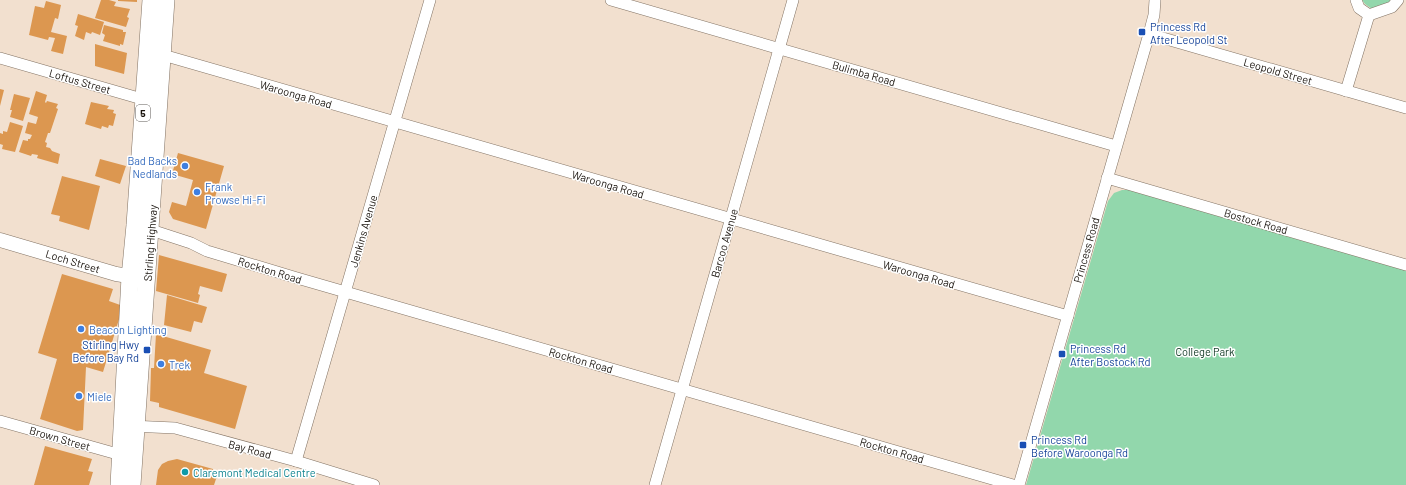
<svg xmlns="http://www.w3.org/2000/svg" width="1406" height="485" viewBox="0 0 1406 485" font-family="Barlow,sans-serif">
<rect width="100%" height="100%" fill="#f2e0cf"/>
<!-- green -->
<g fill="#92d7ac">
<path d="M1362 0H1393L1391 2 1372 9 1365 4Z"/>
<path d="M1122 190H1131L1406 270V485H1026L1108 201 1114 193Z"/>
</g>
<!-- building -->
<g fill="#dc9750">
<path d="M101 0H109L116 2 114 6 130 9 127 17 129 18 126 27 95 18Z"/>
<path d="M118 0H137V2L118 1Z"/>
<path d="M46 1 61 5 58 19 55 18 51 32 67 36 63 54 51 51 55 38 49 37 48 40 29 35 35 6 44 8Z"/>
<path d="M78 14 104 22 100 35 92 32 91 34 86 32 84 40 75 36 78 26 75 25Z"/>
<path d="M104 25 123 30V32H126L123 45 120 44V46L103 41 105 35 102 33Z"/>
<path d="M95 44 127 53 124 74 95 66Z"/>
<path d="M0 89 4 90 0 106Z"/>
<path d="M36 91 47 95 45 102 46 103 47 101 58 104 56 108 58 109 50 133H48L45 142 47 143 46 147 50 148 52 151 60 154 58 164 37 158 38 155 32 154 31 156 19 152 23 140 28 141V139H30L32 135 25 133 28 122 36 124 38 117 29 114Z"/>
<path d="M14 94 30 98 23 121 10 117 12 110H10Z"/>
<path d="M91 102 109 106 107 109 114 110 113 113 116 114 113 126 109 125 108 128 102 126 101 129 85 124Z"/>
<path d="M10 122 23 126 15 152 2 149 3 145 0 144V133L3 134V131L7 132Z"/>
<path d="M178 153 224 166 206 229 173 219 169 212 172 202 186 206 193 180 172 174Z"/>
<path d="M100 159 126 166 120 184 95 176Z"/>
<path d="M62 176 100 186 89 230 59 221 60 216 51 214Z"/>
<path d="M159 255 227 274 222 292 200 286 198 294 200 295 198 303 156 291Z"/>
<path d="M62 274 113 289 109 301 123 306 103 372 86 367 83 430 77 431 40 419 57 359 38 353Z"/>
<path d="M167 295 207 307 202 323 194 321 191 332 164 325Z"/>
<path d="M156 334 211 350 204 373 247 386 235 429 159 407V403L150 401 151 368H154Z"/>
<path d="M45 446 92 459 88 471 93 472 89 485H34Z"/>
<path d="M177 459 213 469 211 475 217 476 214 485H156L158 470 162 464 168 461Z"/>
</g>
<g fill="none" stroke-linecap="round" stroke-linejoin="round">
<defs>
<g id="minor">
<path d="M611 0 1116 146"/>
<path d="M1356 0 1359 8 1369 15"/>
<path d="M1369 15 1392 7 1398 0"/>
<path d="M1149 34 1406 108"/>
<path d="M156 53 1068 316"/>
<path d="M0 58 149 101"/>
<path d="M1346 91 1369 15"/>
<path d="M1107 178 1406 265"/>
<path d="M151 230 191 243 207 251 297 278 1013 485"/>
<path d="M0 421 121 455"/>
<path d="M130 426 175 428 296 461 374 485"/>
<path d="M296 461 430 0"/>
<path d="M655 485 793 0"/>
<path d="M1019 485 1149 34 1154 15 1155 0"/>
</g>
<path id="major" d="M0 240 116 274 141 278"/>
<g id="highway">
<path d="M119 485 130 277 135 225 151 0"/>
<path d="M132 485 166 0"/>
</g>
</defs>
<!-- minor casing -->
<use href="#minor" stroke="#837364" stroke-width="12"/>
<!-- major casing -->
<use href="#major" stroke="#837364" stroke-width="15"/>
<!-- highway casing -->
<use href="#highway" stroke="#837364" stroke-width="18"/>
<!-- minor -->
<use href="#minor" stroke="#fff" stroke-width="11"/>
<!-- major -->
<use href="#major" stroke="#fff" stroke-width="14"/>
<!-- highway -->
<use href="#highway" stroke="#fff" stroke-width="17"/>
</g>
<!-- markers -->
<g fill="#1a4fb4" stroke="#fff" stroke-width="1.5">
<rect x="1138" y="28" width="8" height="8" rx="2"/>
<rect x="143" y="346" width="8" height="8" rx="2"/>
<rect x="1058" y="350" width="8" height="8" rx="2"/>
<rect x="1019" y="441" width="8" height="8" rx="2"/>
</g>
<g fill="#3f7fe0" stroke="#fff" stroke-width="1.5">
<circle cx="185" cy="166" r="4"/>
<circle cx="197" cy="192" r="4"/>
<circle cx="81" cy="329" r="4"/>
<circle cx="161" cy="364" r="4"/>
<circle cx="79" cy="396" r="4"/>
</g>
<circle fill="#0f9aa8" stroke="#fff" stroke-width="1.5" cx="185" cy="472" r="4"/>
<g text-anchor="middle" dominant-baseline="central" stroke-width="3" stroke-linejoin="round" paint-order="stroke">
<!-- shield labels -->
<rect fill="#fff" stroke="#5d5955" stroke-width="1" x="136" y="105" width="14" height="16" rx="3"/>
<g font-size="10" font-weight="bold" fill="#18120c">
<text x="143" y="113">5</text>
</g>
<!-- transit labels -->
<g font-size="11" fill="#164399" stroke="#fff" text-anchor="start">
<text x="1150" y="26">Princess Rd<tspan x="1150" dy="13">After Leopold St</tspan></text>
<text x="139" y="344" text-anchor="end">Stirling Hwy<tspan x="139" dy="13">Before Bay Rd</tspan></text>
<text x="1070" y="348">Princess Rd<tspan x="1070" dy="13">After Bostock Rd</tspan></text>
<text x="1031" y="439">Princess Rd<tspan x="1031" dy="13">Before Waroonga Rd</tspan></text>
</g>
<!-- street labels -->
<g font-size="11" fill="#18120c" stroke="#fff">
<text transform="translate(1278 71) rotate(16)">Leopold Street</text>
<text transform="translate(864 73) rotate(16)">Bulimba Road</text>
<text transform="translate(80 81) rotate(16)">Loftus Street</text>
<text transform="translate(296 94) rotate(16)">Waroonga Road</text>
<text transform="translate(608 184) rotate(16)">Waroonga Road</text>
<text transform="translate(1256 221) rotate(16)">Bostock Road</text>
<text transform="translate(363 231) rotate(-74)">Jenkins Avenue</text>
<text transform="translate(150 243) rotate(-86)">Stirling Highway</text>
<text transform="translate(724 243) rotate(-74)">Barcoo Avenue</text>
<text transform="translate(1086 250) rotate(-74)">Princess Road</text>
<text transform="translate(73 261) rotate(17)">Loch Street</text>
<text transform="translate(270 270) rotate(17)">Rockton Road</text>
<text transform="translate(919 274) rotate(16)">Waroonga Road</text>
<text transform="translate(581 360) rotate(16)">Rockton Road</text>
<text transform="translate(60 438) rotate(16)">Brown Street</text>
<text transform="translate(250 449) rotate(15)">Bay Road</text>
<text transform="translate(892 450) rotate(16)">Rockton Road</text>
</g>
<!-- shop labels -->
<g font-size="11" fill="#366cbe" stroke="#fff" text-anchor="start">
<text x="177" y="160" text-anchor="end">Bad Backs<tspan x="177" dy="13">Nedlands</tspan></text>
<text x="205" y="186">Frank<tspan x="205" dy="13">Prowse Hi-Fi</tspan></text>
<text x="89" y="329">Beacon Lighting</text>
<text x="169" y="364">Trek</text>
<text x="87" y="396">Miele</text>
</g>
<!-- park labels -->
<g font-size="11" fill="#0d3621" stroke="#fff">
<text x="1205" y="351">College Park</text>
</g>
<!-- culture labels -->
<g font-size="11" fill="#0d838f" stroke="#fff" text-anchor="start">
<text x="193" y="472">Claremont Medical Centre</text>
</g>
</g>
</svg>
